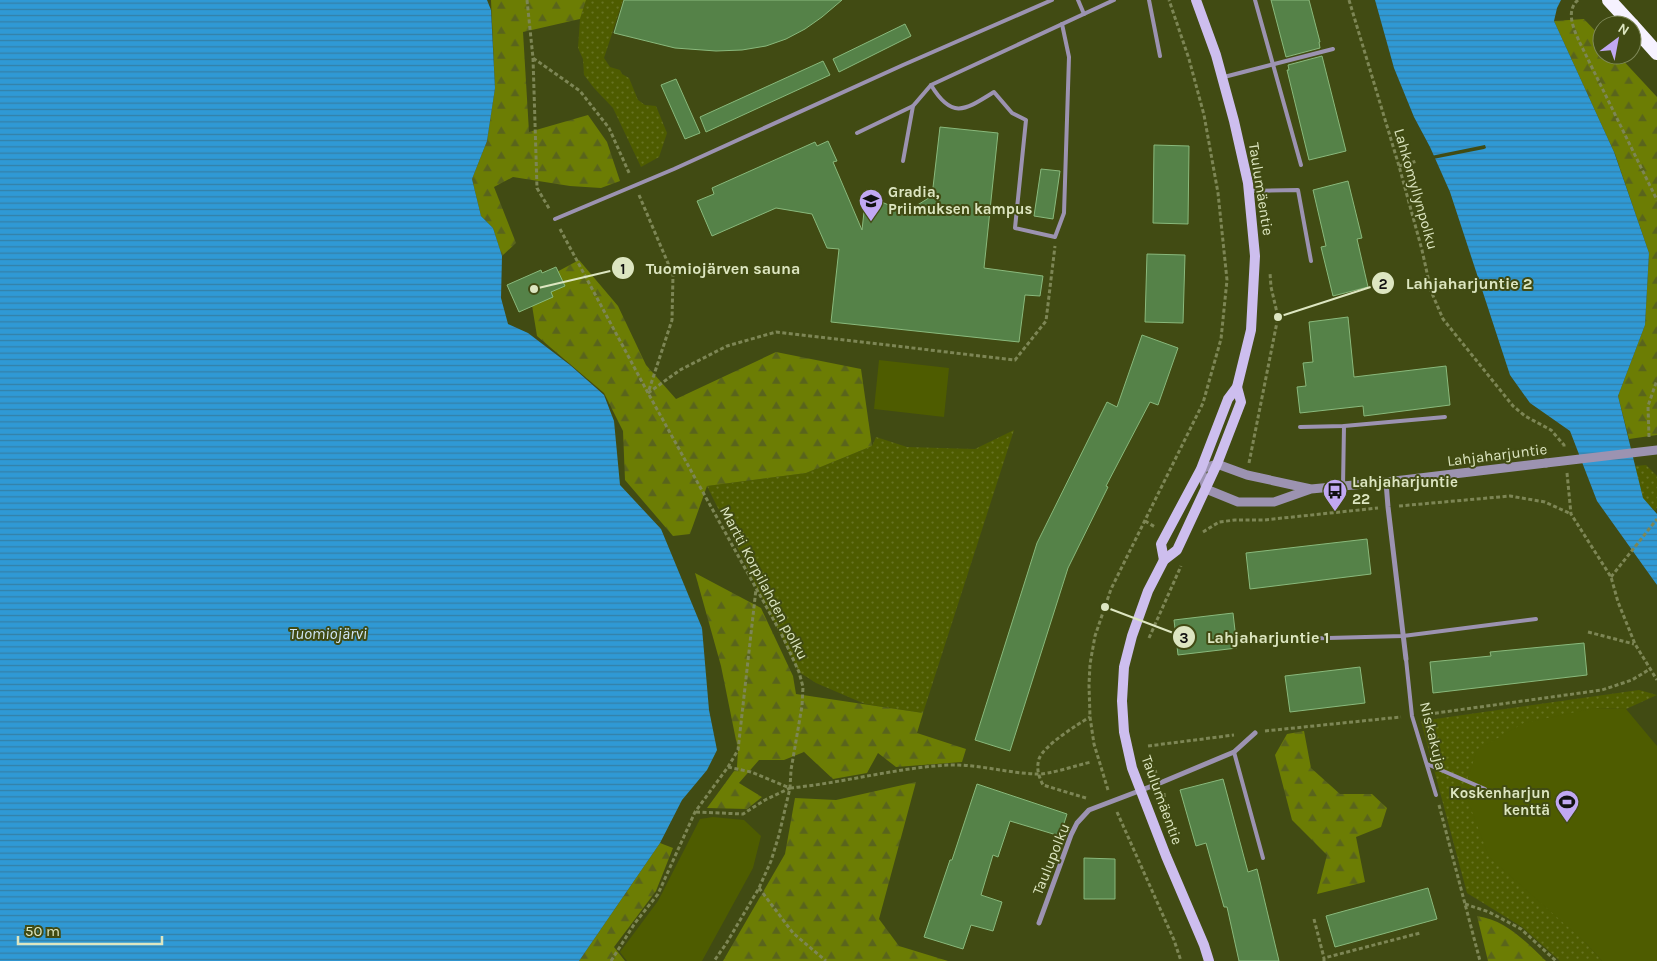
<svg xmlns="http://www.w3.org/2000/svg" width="1657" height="961" viewBox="0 0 1657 961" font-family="Karla,sans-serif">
<defs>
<pattern id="grass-dots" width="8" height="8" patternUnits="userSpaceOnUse" patternTransform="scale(1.25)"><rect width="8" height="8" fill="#4e5c00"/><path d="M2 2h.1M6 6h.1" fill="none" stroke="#677323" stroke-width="1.8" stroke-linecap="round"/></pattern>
<pattern id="forest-firs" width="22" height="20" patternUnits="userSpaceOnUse" patternTransform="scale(1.25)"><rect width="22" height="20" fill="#6c7d04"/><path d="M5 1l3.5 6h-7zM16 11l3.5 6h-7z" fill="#59641c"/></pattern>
<pattern id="water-rules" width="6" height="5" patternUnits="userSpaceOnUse" patternTransform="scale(1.25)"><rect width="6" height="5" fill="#2f99d5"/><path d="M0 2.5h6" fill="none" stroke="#3580a6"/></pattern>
</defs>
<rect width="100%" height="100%" fill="#414b13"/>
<!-- grass -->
<g fill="url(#grass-dots)">
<path d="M586 0H623L604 58 610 67 620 70 622 74 629 78 638 100 645 105 656 106 667 133 659 157 641 167 613 108 594 88 584 75 583 59 578 48 580 19Z"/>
<path d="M1014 430 923 713 865 704 816 683 799 672 707 486 806 473 872 446 876 437 907 447 975 449Z"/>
<path d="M1646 465 1657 476V508L1655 511 1643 499 1635 466Z"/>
<path d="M1639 690 1657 695 1626 709 1595 708 1585 942 1602 961H1560L1522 927 1467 893 1421 721Z"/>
</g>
<!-- forest -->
<g fill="url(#forest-firs)">
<path d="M491 0H586L580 19 523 32 529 132 588 115 607 142 620 181 601 188 570 186 513 177 494 187 516 243 502 256 493 228 481 216 472 179 487 141 495 88Z"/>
<path d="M1584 19 1602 38V55H1618L1657 97V435L1629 439 1618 396 1645 325 1649 253 1615 154 1554 21Z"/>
<path d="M579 260 618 306 646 365 676 399 776 352 861 369 872 446 806 473 707 486 690 534 673 536 625 480 623 431 604 393 537 336 529 287Z"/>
<path d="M695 573 761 608 793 676 796 694 923 713 917 733 966 749 962 762 896 767 878 753 867 773 833 779 804 752 784 760H759L739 783 762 797 747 809 707 808 737 767 738 750 721 666Z"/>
<path d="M1304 731 1311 768 1340 794H1372L1387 808 1381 827 1356 837 1365 882 1317 894 1327 855 1292 820 1275 755 1287 734Z"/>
<path d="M916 782 879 919 899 946 948 961H723L785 854 795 798 836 800Z"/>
<path d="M660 843 673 848 656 891 614 947 625 961H579Z"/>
<path d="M1477 916C1506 920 1526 942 1546 961H1488Z"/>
</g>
<!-- pitch -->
<g fill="#4e5c00">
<path d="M879 360 949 368 944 417 874 409Z"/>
<path d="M1595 708 1626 709 1657 746V961H1602L1585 942 1489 857 1464 790 1477 750 1524 723Z"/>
<path d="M713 817 744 820 761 836 753 868 702 961H627L620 952 658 901 700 819Z"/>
</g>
<!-- water -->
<g fill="url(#water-rules)">
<path d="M0 0H487L491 10 495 88 487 141 472 179 481 216 493 228 502 256 501 298 508 324 528 333 570 365 604 395 614 421 620 485 661 529 702 628 709 710 717 750 707 770 682 800 660 843 579 961H0Z"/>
<path d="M1375 0H1561L1557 8 1554 21 1614 152 1649 253 1645 325 1618 396 1643 498 1657 514V585L1597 501 1570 431 1530 403 1510 375 1450 192 1430 147 1414 117 1394 68Z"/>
</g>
<!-- pier -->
<path fill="#414b13" d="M1485 145 1486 148 1484 149 1433 159 1431 156Z"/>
<!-- building -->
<g fill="#558248" stroke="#89b97c">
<path d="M624 0H842L822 17 805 29 786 39 766 46 742 50 716 51 675 48 614 33Z"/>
<path d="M1271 0H1309L1320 42H1319L1320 48 1286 57Z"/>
<path d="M905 24 911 36 839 72 833 59Z"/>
<path d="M1322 56 1346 151 1309 160 1287 70H1289L1288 65Z"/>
<path d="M823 61 830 75 706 132 700 117Z"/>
<path d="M676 79 700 133 685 139 661 85Z"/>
<path d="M940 127 998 133 984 268 1043 276 1040 296 1025 295 1019 342 831 322 839 249 827 248 812 214 776 208 712 236 697 201 714 194 712 188 815 142 817 146 828 141 837 161 833 162 862 230 865 203 874 212 879 201 906 212 932 196Z"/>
<path d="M1154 145 1189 146 1188 224 1153 223Z"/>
<path d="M1041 169 1060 171 1053 219 1034 216Z"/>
<path d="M1348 181 1362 238 1357 239 1368 287 1333 296 1321 247 1326 246 1313 190Z"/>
<path d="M1147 254 1185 255 1183 323 1145 322Z"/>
<path d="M556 267 565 286 551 292 553 297 519 312 507 285 541 270 542 273Z"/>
<path d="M1348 317 1354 377 1446 366 1450 405 1364 416 1363 406 1300 413 1297 387 1306 386 1303 363 1313 362 1309 322Z"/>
<path d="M1142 335 1178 348 1158 405 1150 402 1106 486 1108 487 1068 568 1010 751 975 740 1037 543 1107 402 1117 407Z"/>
<path d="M1367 539 1371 574 1250 589 1246 553Z"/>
<path d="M1233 613 1237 648 1178 655 1174 620Z"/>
<path d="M1584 643 1587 675 1433 693 1430 662 1491 656 1490 652Z"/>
<path d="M1360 667 1365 703 1290 712 1285 676Z"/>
<path d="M1223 779 1248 872 1257 869 1279 961H1239L1227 907H1224L1206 843 1196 846 1180 790Z"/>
<path d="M977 784 1067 814 1060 836 1010 821 998 857 993 855 981 895 1002 902 993 931 971 925 963 949 924 937 950 860H952Z"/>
<path d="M1084 858 1115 859V899H1084Z"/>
<path d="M1428 888 1437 919 1335 947 1326 916Z"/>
</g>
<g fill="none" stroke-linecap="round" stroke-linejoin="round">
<!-- path -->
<g stroke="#7d8655" stroke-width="3" stroke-dasharray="4 2.5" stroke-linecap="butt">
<path d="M527 0 533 58 580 91 609 128 630 175"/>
<path d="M1349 0 1399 166 1422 250 1431 291 1443 319 1513 406 1525 416 1551 430 1564 445V447"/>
<path d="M1578 0C1565 11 1574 30 1580 43L1657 200"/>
<path d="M533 58 537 188 550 210"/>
<path d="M1399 166 1417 161"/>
<path d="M639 195 673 275 672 320 648 393"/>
<path d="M560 229 648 393 782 635 799 672 803 687 802 706 791 770 790 788 779 835 771 861 759 888 726 944 714 961"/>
<path d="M648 393 680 370 727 346 776 332 1015 360 1046 321 1055 246"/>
<path d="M1649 437 1648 406 1657 380"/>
<path d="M1249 463 1278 317 1271 287 1270 273"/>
<path d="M1567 473 1571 514 1611 577 1618 602 1635 644 1657 680"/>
<path d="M1399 506 1510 496 1545 502 1571 514"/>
<path d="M1145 521 1155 527"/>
<path d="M1203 532 1219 522 1235 520H1264L1378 508"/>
<path d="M1611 577 1657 519"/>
<path d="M1588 632 1634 644"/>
<path d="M1149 638 1181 566"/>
<path d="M1422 715 1602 690 1632 680 1650 669"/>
<path d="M1265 731 1401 717"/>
<path d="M1148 746 1234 735"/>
<path d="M1146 761 1155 770 1156 773"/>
<path d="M790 788C843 783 895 768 948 765 978 764 1007 773 1036 774 1048 775 1078 765 1091 762"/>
<path d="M1108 790 1094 744 1090 717 1089 685 1090 664 1095 636 1111 589 1203 403 1221 339 1227 280 1218 193 1204 115 1189 59 1169 0"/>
<path d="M1164 793 1165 809"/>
<path d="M1086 798 1043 785C1039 777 1036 769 1039 759 1043 746 1078 724 1090 717"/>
<path d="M1439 805 1480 961"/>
<path d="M696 812 743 814 765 800 790 788 751 772 728 767"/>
<path d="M1117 812 1174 940 1181 961"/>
<path d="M759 888 793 933 826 961"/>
<path d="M1465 904 1489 912 1521 929 1556 961"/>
<path d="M1314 919 1324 958"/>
<path d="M611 961 635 923 658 894 695 812 728 767 738 750 756 589"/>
<path d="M1324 961V958L1420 933"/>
</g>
<!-- service -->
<g stroke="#9c93b1" stroke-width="4">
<path d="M1078 0 1084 14"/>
<path d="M1149 0 1160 56"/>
<path d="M1255 0 1301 165"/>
<path d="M1224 77 1333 49"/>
<path d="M931 85C952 120 965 110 994 92L1012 113 1026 120 1015 228 1055 237 1064 213 1069 57 1062 24"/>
<path d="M857 133 913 106 931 85 1114 0"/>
<path d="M903 161 913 106"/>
<path d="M1251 191 1298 190 1311 261"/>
<path d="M555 219 674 169 903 65 1052 0"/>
<path d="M1300 427 1344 426 1445 417"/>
<path d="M1343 486 1344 426"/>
<path d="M1291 639 1403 636 1536 619"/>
<path d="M1406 659 1412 716 1436 795"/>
<path d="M1234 752 1263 858"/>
<path d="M1427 764 1485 789"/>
</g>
<!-- minor -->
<g stroke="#9c93b1" stroke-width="5">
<path d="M1386 482 1388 507 1406 659"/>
<path d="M1039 923 1071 835 1077 823 1089 810 1160 783 1234 752 1255 733"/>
</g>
<!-- tertiary -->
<path stroke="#9c93b1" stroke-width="9" d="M1311 489 1247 475 1217 464 1201 469 1206 489 1238 502H1274L1311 489 1386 482 1546 463"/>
<!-- secondary -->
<g stroke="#cdbeee" stroke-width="10">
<path d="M1164 560 1161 544 1201 469 1228 399 1237 387 1251 330 1255 256 1248 183 1234 121 1216 55 1196 0"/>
<path d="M1209 961 1204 945 1166 856 1132 768 1124 732 1122 701 1124 667 1132 636 1148 591 1164 560 1177 550 1217 464 1241 402 1237 387"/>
</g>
<!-- trunk -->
<g stroke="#f6f2ff" stroke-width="14">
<path d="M1609 0 1632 25"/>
<path d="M1632 25 1657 53"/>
</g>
<!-- tertiary-bridge -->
<path stroke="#9c93b1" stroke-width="9" d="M1546 463 1657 450"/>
</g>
<!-- icons -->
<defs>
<symbol id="university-pin" viewBox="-11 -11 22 30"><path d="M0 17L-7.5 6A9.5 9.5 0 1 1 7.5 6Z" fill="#c1a8f3" stroke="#414b13"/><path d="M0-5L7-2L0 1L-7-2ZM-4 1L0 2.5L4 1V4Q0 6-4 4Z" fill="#111"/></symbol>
<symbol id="bus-pin" viewBox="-11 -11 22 30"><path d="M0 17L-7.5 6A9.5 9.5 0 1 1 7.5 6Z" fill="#c1a8f3" stroke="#414b13"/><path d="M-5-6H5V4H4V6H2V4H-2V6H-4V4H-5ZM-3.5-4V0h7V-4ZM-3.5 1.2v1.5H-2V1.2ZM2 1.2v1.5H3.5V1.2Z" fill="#111"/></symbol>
<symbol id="stadium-pin" viewBox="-11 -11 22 30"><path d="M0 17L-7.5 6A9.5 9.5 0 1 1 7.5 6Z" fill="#c1a8f3" stroke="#414b13"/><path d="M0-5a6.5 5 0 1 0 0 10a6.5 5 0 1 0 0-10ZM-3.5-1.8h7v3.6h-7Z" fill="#111"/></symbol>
</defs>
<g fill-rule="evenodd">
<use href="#university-pin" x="857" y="187" width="28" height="38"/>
<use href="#bus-pin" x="1321" y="477" width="28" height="38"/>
<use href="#stadium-pin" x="1553" y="788" width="28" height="38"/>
</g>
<g text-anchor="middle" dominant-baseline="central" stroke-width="4" stroke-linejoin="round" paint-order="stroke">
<!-- street labels -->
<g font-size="15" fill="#dde6c1" stroke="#414b13">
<text transform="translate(1261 189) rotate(81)">Taulumäentie</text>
<text transform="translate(1416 189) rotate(74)">Lahkomyllynpolku</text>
<text transform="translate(1497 455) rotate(-7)">Lahjaharjuntie</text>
<text transform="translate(764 583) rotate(62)">Martti Korpilahden polku</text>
<text transform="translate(1433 736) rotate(76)">Niskakuja</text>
<text transform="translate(1162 800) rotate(70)">Taulumäentie</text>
<text transform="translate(1051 859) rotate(-68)">Taulupolku</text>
</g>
<!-- poi labels -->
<g font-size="15" font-weight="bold" fill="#dde6c1" stroke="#414b13" text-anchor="start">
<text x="888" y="192">Gradia,<tspan x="888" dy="17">Priimuksen kampus</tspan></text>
<text x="1352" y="482">Lahjaharjuntie<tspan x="1352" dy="17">22</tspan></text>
<text x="1550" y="793" text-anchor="end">Koskenharjun<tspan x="1550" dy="17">kenttä</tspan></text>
</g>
<!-- water labels -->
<g font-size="16" font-style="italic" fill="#d0e6f6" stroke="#414b13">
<text x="328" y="633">Tuomiojärvi</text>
</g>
</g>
<!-- callouts -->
<path fill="none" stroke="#dde6c1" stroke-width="2" d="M534 289L623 268M1278 317L1383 283M1105 607L1184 637"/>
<g fill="#dde6c1" stroke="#414b13" stroke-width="2">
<circle cx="534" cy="289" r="5"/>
<circle cx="1278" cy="317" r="5"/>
<circle cx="1105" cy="607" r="5"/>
<circle cx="623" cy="268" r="12"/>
<circle cx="1383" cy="283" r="12"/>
<circle cx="1184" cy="637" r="12"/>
</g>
<g font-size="15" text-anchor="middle" font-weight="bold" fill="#111">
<text x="623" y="274">1</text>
<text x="1383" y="289">2</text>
<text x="1184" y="643">3</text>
</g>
<g font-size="16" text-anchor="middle" font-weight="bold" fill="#dde6c1" stroke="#414b13" stroke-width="4" stroke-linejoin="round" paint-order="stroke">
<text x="723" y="274">Tuomiojärven sauna</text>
<text x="1469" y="289">Lahjaharjuntie 2</text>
<text x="1268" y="643">Lahjaharjuntie 1</text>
</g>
<!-- north arrow -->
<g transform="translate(1617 40) rotate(32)"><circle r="24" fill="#414b13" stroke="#7f8959"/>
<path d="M0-4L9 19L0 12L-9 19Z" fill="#c1a8f3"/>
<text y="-8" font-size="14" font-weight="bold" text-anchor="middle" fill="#dde6c1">N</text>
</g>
<!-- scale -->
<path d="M18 936v8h144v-8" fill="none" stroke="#dde6c1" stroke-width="2.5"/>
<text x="25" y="936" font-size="15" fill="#dde6c1" stroke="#414b13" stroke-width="4" paint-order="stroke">50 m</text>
</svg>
